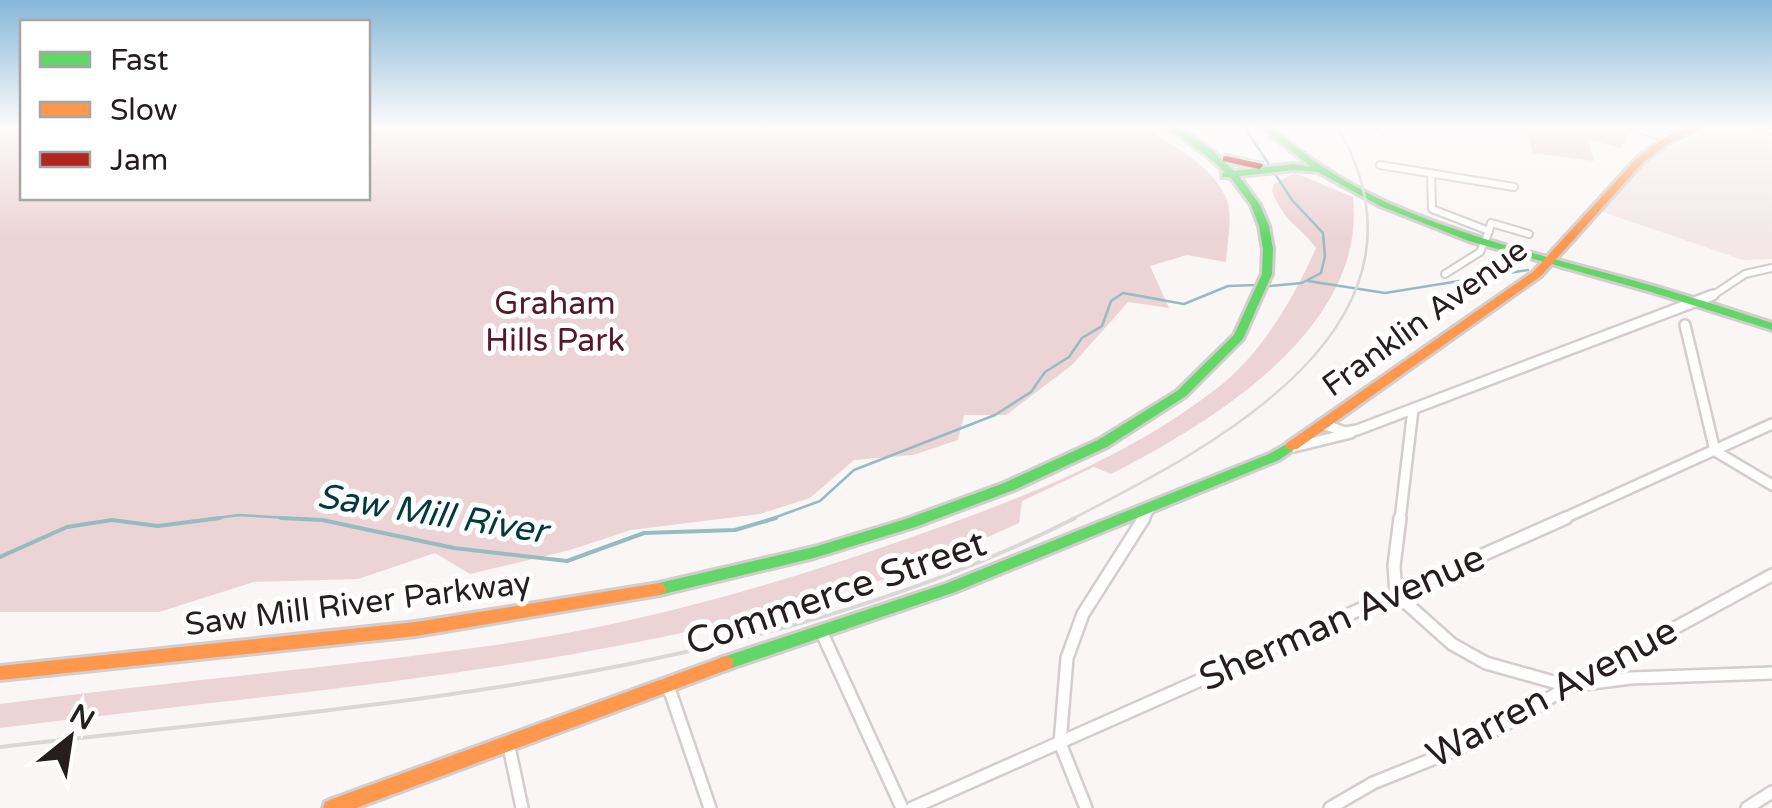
<svg xmlns="http://www.w3.org/2000/svg" width="1772" height="808" viewBox="0 0 1772 808" font-family="'Varela Round',sans-serif">
<rect width="100%" height="100%" fill="#fbf6f6"/>
<!-- built -->
<path fill="#f3e7e8" d="M1719 126 1755 128 1748 133 1772 140V259L1743 260 1603 212 1622 181 1655 154Z"/>
<!-- green -->
<g fill="#ecd3d6">
<path d="M0 126H22V198H368V126H1139C1170 143 1213 165 1227 200 1233 217 1227 244 1226 262L1187 255 1150 266 1169 308 1128 302 1072 365 1006 415H964L958 440 913 455 854 460 810 498 760 514 631 530 570 550 470 574 435 553 358 579 254 582 159 612H0Z"/>
<path d="M1525 126H1608L1627 133 1621 148 1587 139 1594 161 1533 153Z"/>
<path d="M1295 173 1353 197C1367 329 1212 422 1111 474L1094 467 1022 501 1019 523C980 540 941 560 901 574 610 670 302 690 0 728V704C162 682 326 669 488 646 637 625 785 583 926 532 1026 497 1131 455 1216 389 1260 356 1294 298 1316 248 1297 223 1286 225 1272 191L1274 184Z"/>
</g>
<g fill="none" stroke-linecap="round" stroke-linejoin="round">
<!-- stream-far1 -->
<g stroke="#94bcc1" stroke-width="2.5">
<path d="M1244 126 1292 200 1323 233 1325 256 1321 273 1302 283 1270 286"/>
<path d="M1308 281 1385 293 1528 270"/>
<path d="M202 520 239 515 322 520"/>
<path d="M768 520 820 501 854 470 995 415 1031 392 1045 372 1069 357 1082 338 1102 326 1111 301 1123 293 1184 304 1228 286 1257 285"/>
</g>
<!-- stream -->
<g stroke="#94bcc1" stroke-width="4">
<path d="M281 518 322 520 454 548 567 561 644 533 735 530 776 518"/>
<path d="M0 557 67 527 112 520 158 526 220 518"/>
</g>
<defs>
<g id="street-far2">
<path d="M1380 126 1384 130"/>
<path d="M1630 126 1669 139"/>
<path d="M1763 126 1772 131"/>
<path d="M1380 165 1514 187"/>
<path d="M1431 173 1432 209 1489 231 1480 252 1445 274"/>
<path d="M1489 231 1491 223 1529 234"/>
<path d="M1709 298 1745 274 1772 268"/>
</g>
<g id="street-far1">
<path d="M1685 325 1715 451 1772 485"/>
<path d="M1326 425 1345 432 1357 430 1713 295"/>
<path d="M1294 447 1351 433"/>
<path d="M1142 520 1150 508"/>
<path d="M1400 520 1413 409"/>
<path d="M1560 520 1772 424"/>
</g>
<g id="street">
<path d="M1400 518 1394 566 1396 594 1452 644 1486 663 1568 686 1631 678 1772 673"/>
<path d="M822 633 902 808"/>
<path d="M664 684 671 694 710 808"/>
<path d="M508 742 522 808"/>
<path d="M912 808 1566 518"/>
<path d="M1086 808 1060 743 1067 658 1083 614 1144 518"/>
<path d="M1330 808 1373 783 1460 748 1527 713 1568 686 1772 575"/>
<path d="M1747 808 1772 792"/>
</g>
<g id="fast">
<path d="M1166 126C1188 126 1219 156 1234 171L1294 164 1311 167 1260 126C1273 126 1282 136 1292 144 1321 168 1356 188 1390 204 1468 238 1551 258 1632 280 1679 293 1726 308 1772 323V330L1648 291 1469 241 1380 206 1318 172 1294 170 1239 176 1260 205 1269 226 1273 249 1272 274 1243 339 1186 396 1107 447 1014 490 915 527 814 558 659 595 654 593 651 589 654 585 659 583 814 547 906 519 1004 483 1098 440 1177 391 1234 335 1262 274 1263 249 1259 226 1251 205 1230 177H1222V173L1225 172 1206 155Z"/>
<path d="M1292 441 1299 446 1279 460 955 592 726 670 720 668 718 663 720 658 726 656 945 584 1269 454Z"/>
</g>
<g id="slow">
<path d="M1691 126H1702L1672 141 1644 161 1541 276 1297 449H1287L1285 446 1287 443 1533 272 1638 157 1666 137Z"/>
<path d="M659 583 664 585 667 589 664 593 659 595 416 636 0 680V666L416 622Z"/>
<path d="M726 656 732 658 734 663 732 668 356 808H323L325 802 332 799Z"/>
</g>
<path id="jam" d="M1226 156 1262 164 1263 166 1259 169 1223 161V157Z"/>
</defs>
<!-- street-far2 casing -->
<use href="#street-far2" stroke="#d3cdcd" stroke-width="10"/>
<!-- street-far1 casing -->
<use href="#street-far1" stroke="#d3cdcd" stroke-width="14"/>
<!-- street casing -->
<use href="#street" stroke="#d3cdcd" stroke-width="16"/>
<!-- fast casing -->
<use href="#fast" stroke="#d3cdcd" stroke-width="6"/>
<!-- slow casing -->
<use href="#slow" stroke="#d3cdcd" stroke-width="6"/>
<!-- jam casing -->
<use href="#jam" stroke="#d3cdcd" stroke-width="6"/>
<!-- street-far2 -->
<use href="#street-far2" stroke="#fefefe" stroke-width="6"/>
<!-- street-far1 -->
<use href="#street-far1" stroke="#fefefe" stroke-width="9"/>
<!-- street -->
<use href="#street" stroke="#fefefe" stroke-width="11"/>
<!-- fast -->
<use href="#fast" fill="#63d668" fill-rule="evenodd"/>
<!-- slow -->
<use href="#slow" fill="#ff974d" fill-rule="evenodd"/>
<!-- jam -->
<use href="#jam" fill="#b3261e" fill-rule="evenodd"/>
<!-- rail-far1 -->
<path stroke="#d9d7d7" stroke-width="2.5" d="M1070 520C1215 446 1453 324 1337 126"/>
<!-- rail -->
<path stroke="#d9d7d7" stroke-width="4" d="M0 747C353 706 755 682 1075 518"/>
</g>
<!-- sky -->
<linearGradient id="sky" x2="0" y2="1"><stop stop-color="#86b7d8"/><stop offset="0.53" stop-color="#fdfbfb"/><stop offset="1" stop-color="#fdfbfb" stop-opacity="0"/></linearGradient>
<rect width="1772" height="239" fill="url(#sky)"/>
<g text-anchor="middle" dominant-baseline="central" stroke-width="10" stroke-linejoin="round" paint-order="stroke">
<!-- park labels -->
<g font-size="32" fill="#561828" stroke="#fff">
<text x="555" y="304">Graham<tspan x="555" dy="37">Hills Park</tspan></text>
</g>
<!-- street labels -->
<g font-size="32" fill="#251d1e" stroke="#fff">
<text transform="translate(1425 318) rotate(-36)">Franklin Avenue</text>
<text transform="translate(358 604) rotate(-7)">Saw Mill River Parkway</text>
</g>
<!-- water labels -->
<g font-size="35" font-style="italic" fill="#00393f" stroke="#fff">
<text transform="translate(432 514) rotate(9)">Saw Mill River</text>
</g>
<!-- near-street labels -->
<g font-size="38" fill="#251d1e" stroke="#fff">
<text transform="translate(836 593) rotate(-19)">Commerce Street</text>
<text transform="translate(1342 618) rotate(-24)">Sherman Avenue</text>
<text transform="translate(1552 693) rotate(-28)">Warren Avenue</text>
</g>
</g>
<!-- legend -->
<rect x="20" y="20" width="350" height="180" fill="#ffffff" stroke="#a8a5a5" stroke-width="2.5"/>
<rect x="40" y="52" width="50" height="15" fill="#63d668" stroke="#a8a5a5" stroke-width="2.5"/>
<text x="110" y="70" font-size="30" fill="#251d1e">Fast</text>
<rect x="40" y="102" width="50" height="15" fill="#ff974d" stroke="#a8a5a5" stroke-width="2.5"/>
<text x="110" y="120" font-size="30" fill="#251d1e">Slow</text>
<rect x="40" y="152" width="50" height="15" fill="#b3261e" stroke="#a8a5a5" stroke-width="2.5"/>
<text x="110" y="170" font-size="30" fill="#251d1e">Jam</text>
<!-- north arrow -->
<g transform="translate(70 738) rotate(30)" stroke="#ffffff" stroke-width="8" paint-order="stroke">
<path d="M0-8L18 38L0 25L-18 38Z" fill="#251d1e"/>
<text y="-15" font-size="28" font-weight="bold" text-anchor="middle" fill="#251d1e">N</text>
</g>
</svg>
